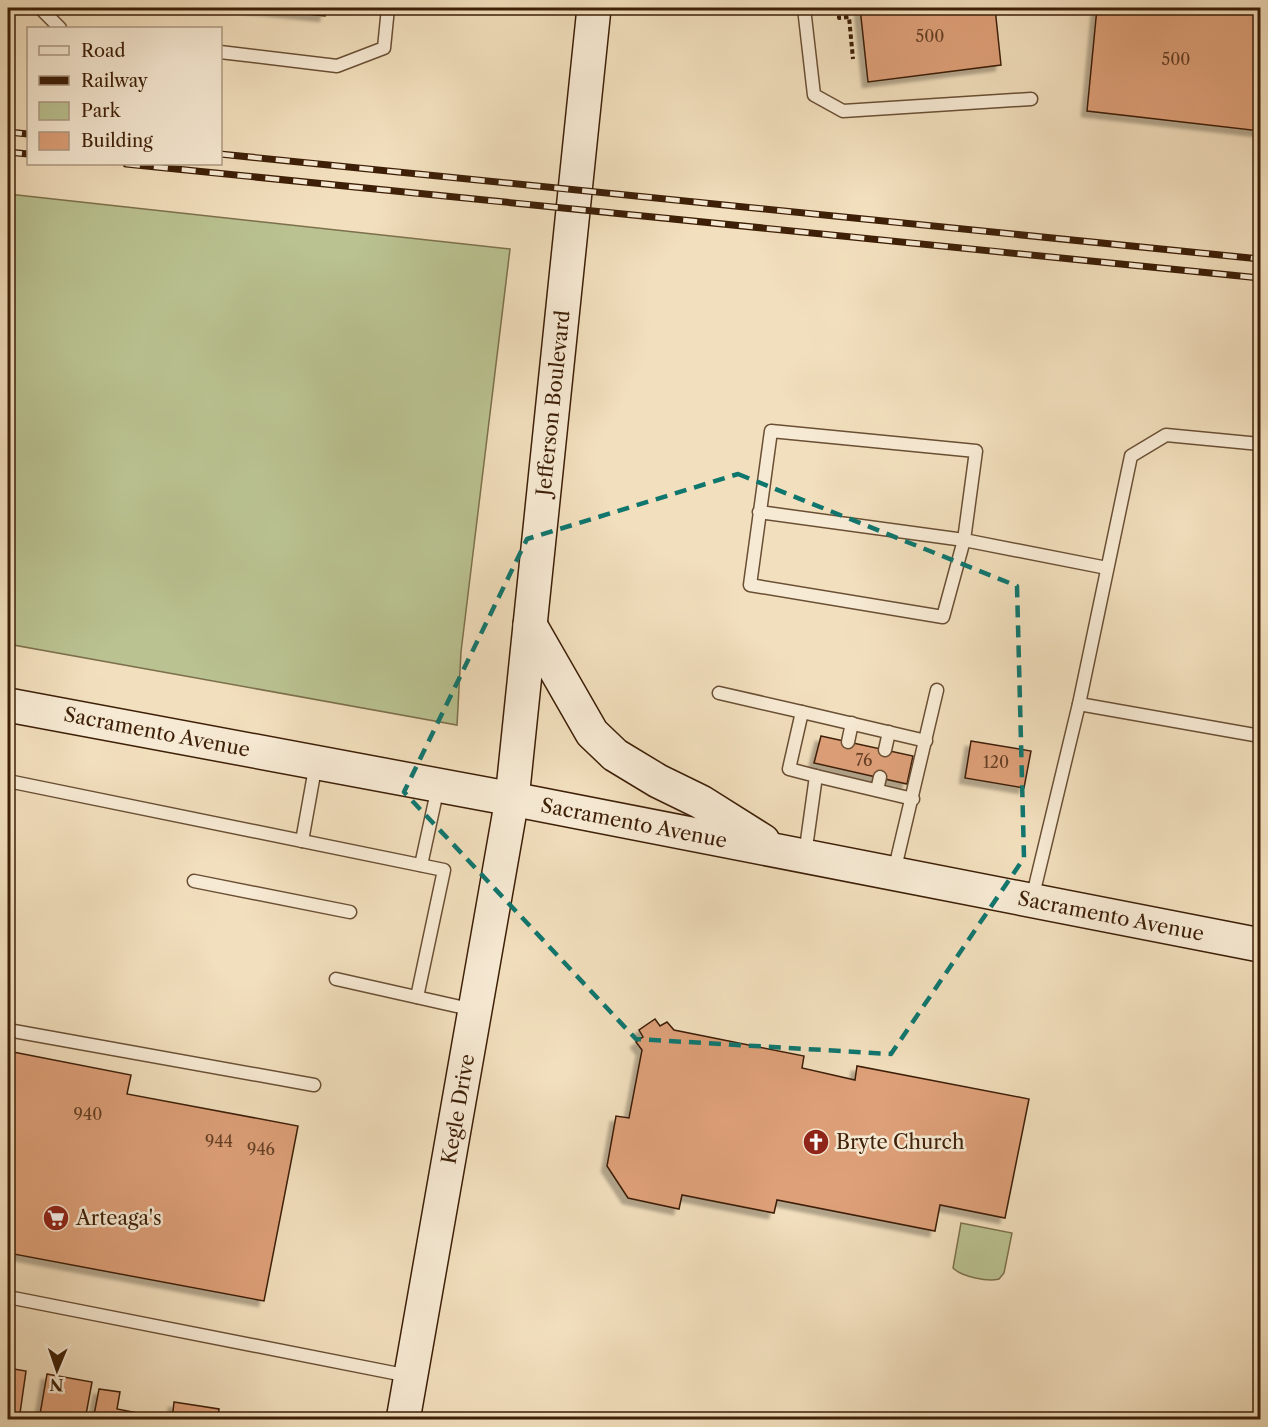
<svg xmlns="http://www.w3.org/2000/svg" width="1268" height="1427" viewBox="0 0 1268 1427" font-family="'Libre Caslon Text',serif">
<defs>
<filter id="shadow"><feDropShadow dx="-5.5" dy="5.5" stdDeviation="1.5" flood-color="#0004"/></filter>
</defs>
<rect width="100%" height="100%" fill="#f2dfbd"/>
<filter id="stains"><feTurbulence type="fractalNoise" baseFrequency=".00333" numOctaves="4"/><feColorMatrix values="0 0 0 0 .2 0 0 0 0 .09 0 0 0 0 .02 0 0 0 .5 -.17"/></filter>
<radialGradient id="worn" r=".72"><stop offset=".6" stop-color="#630" stop-opacity="0"/><stop offset="1" stop-color="#630" stop-opacity=".3"/></radialGradient>
<!-- green -->
<g fill="#bac291" stroke="#7c704c" stroke-width="1.5">
<path d="M8 194 510 249 461 652 457 725 8 644Z"/>
<path d="M961 1223 1012 1233 1004 1273 999 1279C988 1282 962 1277 953 1268Z"/>
</g>
<!-- building -->
<g fill="#dea079" stroke="#3d1f07" stroke-width="1.5" filter="url(#shadow)">
<path d="M247 8H326L325 16Z"/>
<path d="M860 8H995L1001 65 868 82Z"/>
<path d="M1097 8H1260V131L1087 111Z"/>
<path d="M821 736 913 756 907 784 814 763Z"/>
<path d="M971 741 1031 751 1024 788 965 778Z"/>
<path d="M655 1019 660 1026 667 1022 674 1030 804 1056 802 1068 855 1080 857 1066 1029 1099 1005 1218 940 1205 935 1231 777 1200 774 1213 682 1195 679 1209 628 1198 607 1166 616 1116 629 1118 642 1050 636 1042 643 1037 639 1030Z"/>
<path d="M8 1051 131 1075 127 1094 298 1126 264 1301 8 1253Z"/>
<path d="M8 1368 26 1371 19 1420H8Z"/>
<path d="M47 1374 92 1382 85 1420H39Z"/>
<path d="M99 1389 120 1392 117 1409 154 1416 153 1420H93Z"/>
<path d="M174 1402 219 1409 218 1420H172Z"/>
</g>
<g fill="none" stroke-linecap="round" stroke-linejoin="round">
<defs>
<g id="lane">
<path d="M40 8 60 28"/>
<path d="M804 8 814 95 843 111 1031 99"/>
<path d="M220 52 337 66 384 48 388 8"/>
<path d="M759 512 964 540 943 617 750 585 771 431 976 451 964 540 1107 568"/>
<path d="M719 693 802 712"/>
<path d="M1079 704 1260 736"/>
<path d="M848 742 852 723"/>
<path d="M885 750 889 732"/>
<path d="M816 776 913 799"/>
<path d="M8 781 444 870 417 997"/>
<path d="M877 790 880 777"/>
<path d="M302 841 316 763"/>
<path d="M805 855 816 776 789 769 802 712 926 741"/>
<path d="M421 865 438 787"/>
<path d="M894 872 937 690"/>
<path d="M194 881 350 912"/>
<path d="M1032 899 1079 704 1131 456 1166 435 1260 444"/>
<path d="M336 979 474 1010"/>
<path d="M8 1030 314 1085"/>
<path d="M8 1297 409 1376"/>
</g>
<g id="secondary">
<path d="M530 625 592 733 615 755 658 781 701 802 763 841"/>
<path d="M8 705 512 799 1260 945"/>
<path d="M403 1420 512 799 594 8"/>
</g>
</defs>
<!-- lane casing -->
<use href="#lane" stroke="#6a4f34" stroke-width="15"/>
<!-- secondary casing -->
<use href="#secondary" stroke="#3d1f07" stroke-width="36"/>
<!-- path -->
<path stroke="#3d1f07" stroke-width="4" stroke-dasharray="4.5 3" stroke-linecap="butt" d="M839 8V18L849 17 853 59"/>
<!-- lane -->
<use href="#lane" stroke="#f7ead4" stroke-width="12"/>
<!-- secondary -->
<use href="#secondary" stroke="#f7ead4" stroke-width="33"/>
<defs>
<g id="rail">
<path d="M8 132 28 134"/>
<path d="M8 152 28 154"/>
<path d="M220 154 1260 259"/>
<path d="M126 164 1260 278"/>
</g>
</defs>
<!-- rail casing -->
<use href="#rail" stroke="#3d1f07" stroke-width="7"/>
<!-- rail -->
<use href="#rail" stroke="#f7ead4" stroke-width="4.5" stroke-dasharray="14" stroke-linecap="butt"/>
</g>
<!-- marked area -->
<path fill="none" stroke="#0f766e" stroke-width="4.5" stroke-dasharray="12 8" stroke-linejoin="round" d="M738 474 1017 586 1024 858 891 1054 636 1039 404 792 527 539Z"/>
<!-- icons -->
<defs>
<symbol id="church-disc" viewBox="-11 -11 22 22"><circle r="9.5" fill="#8f2418" stroke="#f7ead4"/><path d="M-1.2-6h2.4v3.5h3.3v2.4h-3.3V6h-2.4V-.1h-3.3v-2.4h3.3Z" fill="#fff"/></symbol>
<symbol id="supermarket-disc" viewBox="-11 -11 22 22"><circle r="9.5" fill="#8f2418" stroke="#f7ead4"/><path d="M-6-5.5h2.5l.6 2H6L4.5 2H-2.5L-4.4-4H-6ZM-1.5 3.2a1.3 1.3 0 1 0 .1 0ZM3 3.2a1.3 1.3 0 1 0 .1 0Z" fill="#fff"/></symbol>
</defs>
<g fill-rule="evenodd">
<use href="#church-disc" x="801" y="1127" width="30" height="30"/>
<use href="#supermarket-disc" x="41" y="1203" width="30" height="30"/>
</g>
<g text-anchor="middle" dominant-baseline="central" stroke-width="5" stroke-linejoin="round" paint-order="stroke">
<!-- number labels -->
<g font-size="16" fill="#653f24">
<text x="930" y="36">500</text>
<text x="1176" y="59">500</text>
<text x="864" y="760">76</text>
<text x="996" y="762">120</text>
<text x="88" y="1114">940</text>
<text x="219" y="1141">944</text>
<text x="261" y="1149">946</text>
</g>
<!-- street labels -->
<g font-size="20" fill="#3d1f07" stroke="#f7ead4">
<text transform="translate(553 403) rotate(-84)">Jefferson Boulevard</text>
<text transform="translate(157 732) rotate(11)">Sacramento Avenue</text>
<text transform="translate(634 823) rotate(11)">Sacramento Avenue</text>
<text transform="translate(1111 916) rotate(11)">Sacramento Avenue</text>
<text transform="translate(458 1109) rotate(-80)">Kegle Drive</text>
</g>
<!-- poi labels -->
<g font-size="20" fill="#3d1f07" stroke="#f7ead4" text-anchor="start">
<text x="836" y="1142">Bryte Church</text>
<text x="76" y="1218">Arteaga's</text>
</g>
</g>
<!-- margin -->
<rect width="1268" height="1427" fill="none" stroke="#f2dfbd" stroke-width="30"/>
<rect x="9" y="9" width="1250" height="1409" fill="none" stroke="#3d1f07" stroke-width="3"/>
<rect x="15" y="15" width="1238" height="1397" fill="none" stroke="#3d1f07" stroke-width="1.5"/>
<!-- legend -->
<rect x="27" y="27" width="195" height="138" fill="#f7ead4" stroke="#ad9982" stroke-width="1.5"/>
<rect x="39" y="46" width="30" height="9" fill="#f7ead4" stroke="#ad9982" stroke-width="1.5"/>
<text x="81" y="57" font-size="18" fill="#3d1f07">Road</text>
<rect x="39" y="76" width="30" height="9" fill="#3d1f07" stroke="#ad9982" stroke-width="1.5"/>
<text x="81" y="87" font-size="18" fill="#3d1f07">Railway</text>
<rect x="39" y="102" width="30" height="18" fill="#bac291" stroke="#ad9982" stroke-width="1.5"/>
<text x="81" y="117" font-size="18" fill="#3d1f07">Park</text>
<rect x="39" y="132" width="30" height="18" fill="#dea079" stroke="#ad9982" stroke-width="1.5"/>
<text x="81" y="147" font-size="18" fill="#3d1f07">Building</text>
<!-- north arrow -->
<g transform="translate(57 1370) rotate(182)" stroke="#f7ead4" stroke-width="4.5" paint-order="stroke">
<path d="M0-4.5L10 22L0 15L-10 22Z" fill="#3d1f07"/>
<text y="-9" font-size="16" font-weight="bold" text-anchor="middle" fill="#3d1f07">N</text>
</g>
<rect width="100%" height="100%" filter="url(#stains)"/>
<rect width="100%" height="100%" fill="url(#worn)"/>
</svg>
